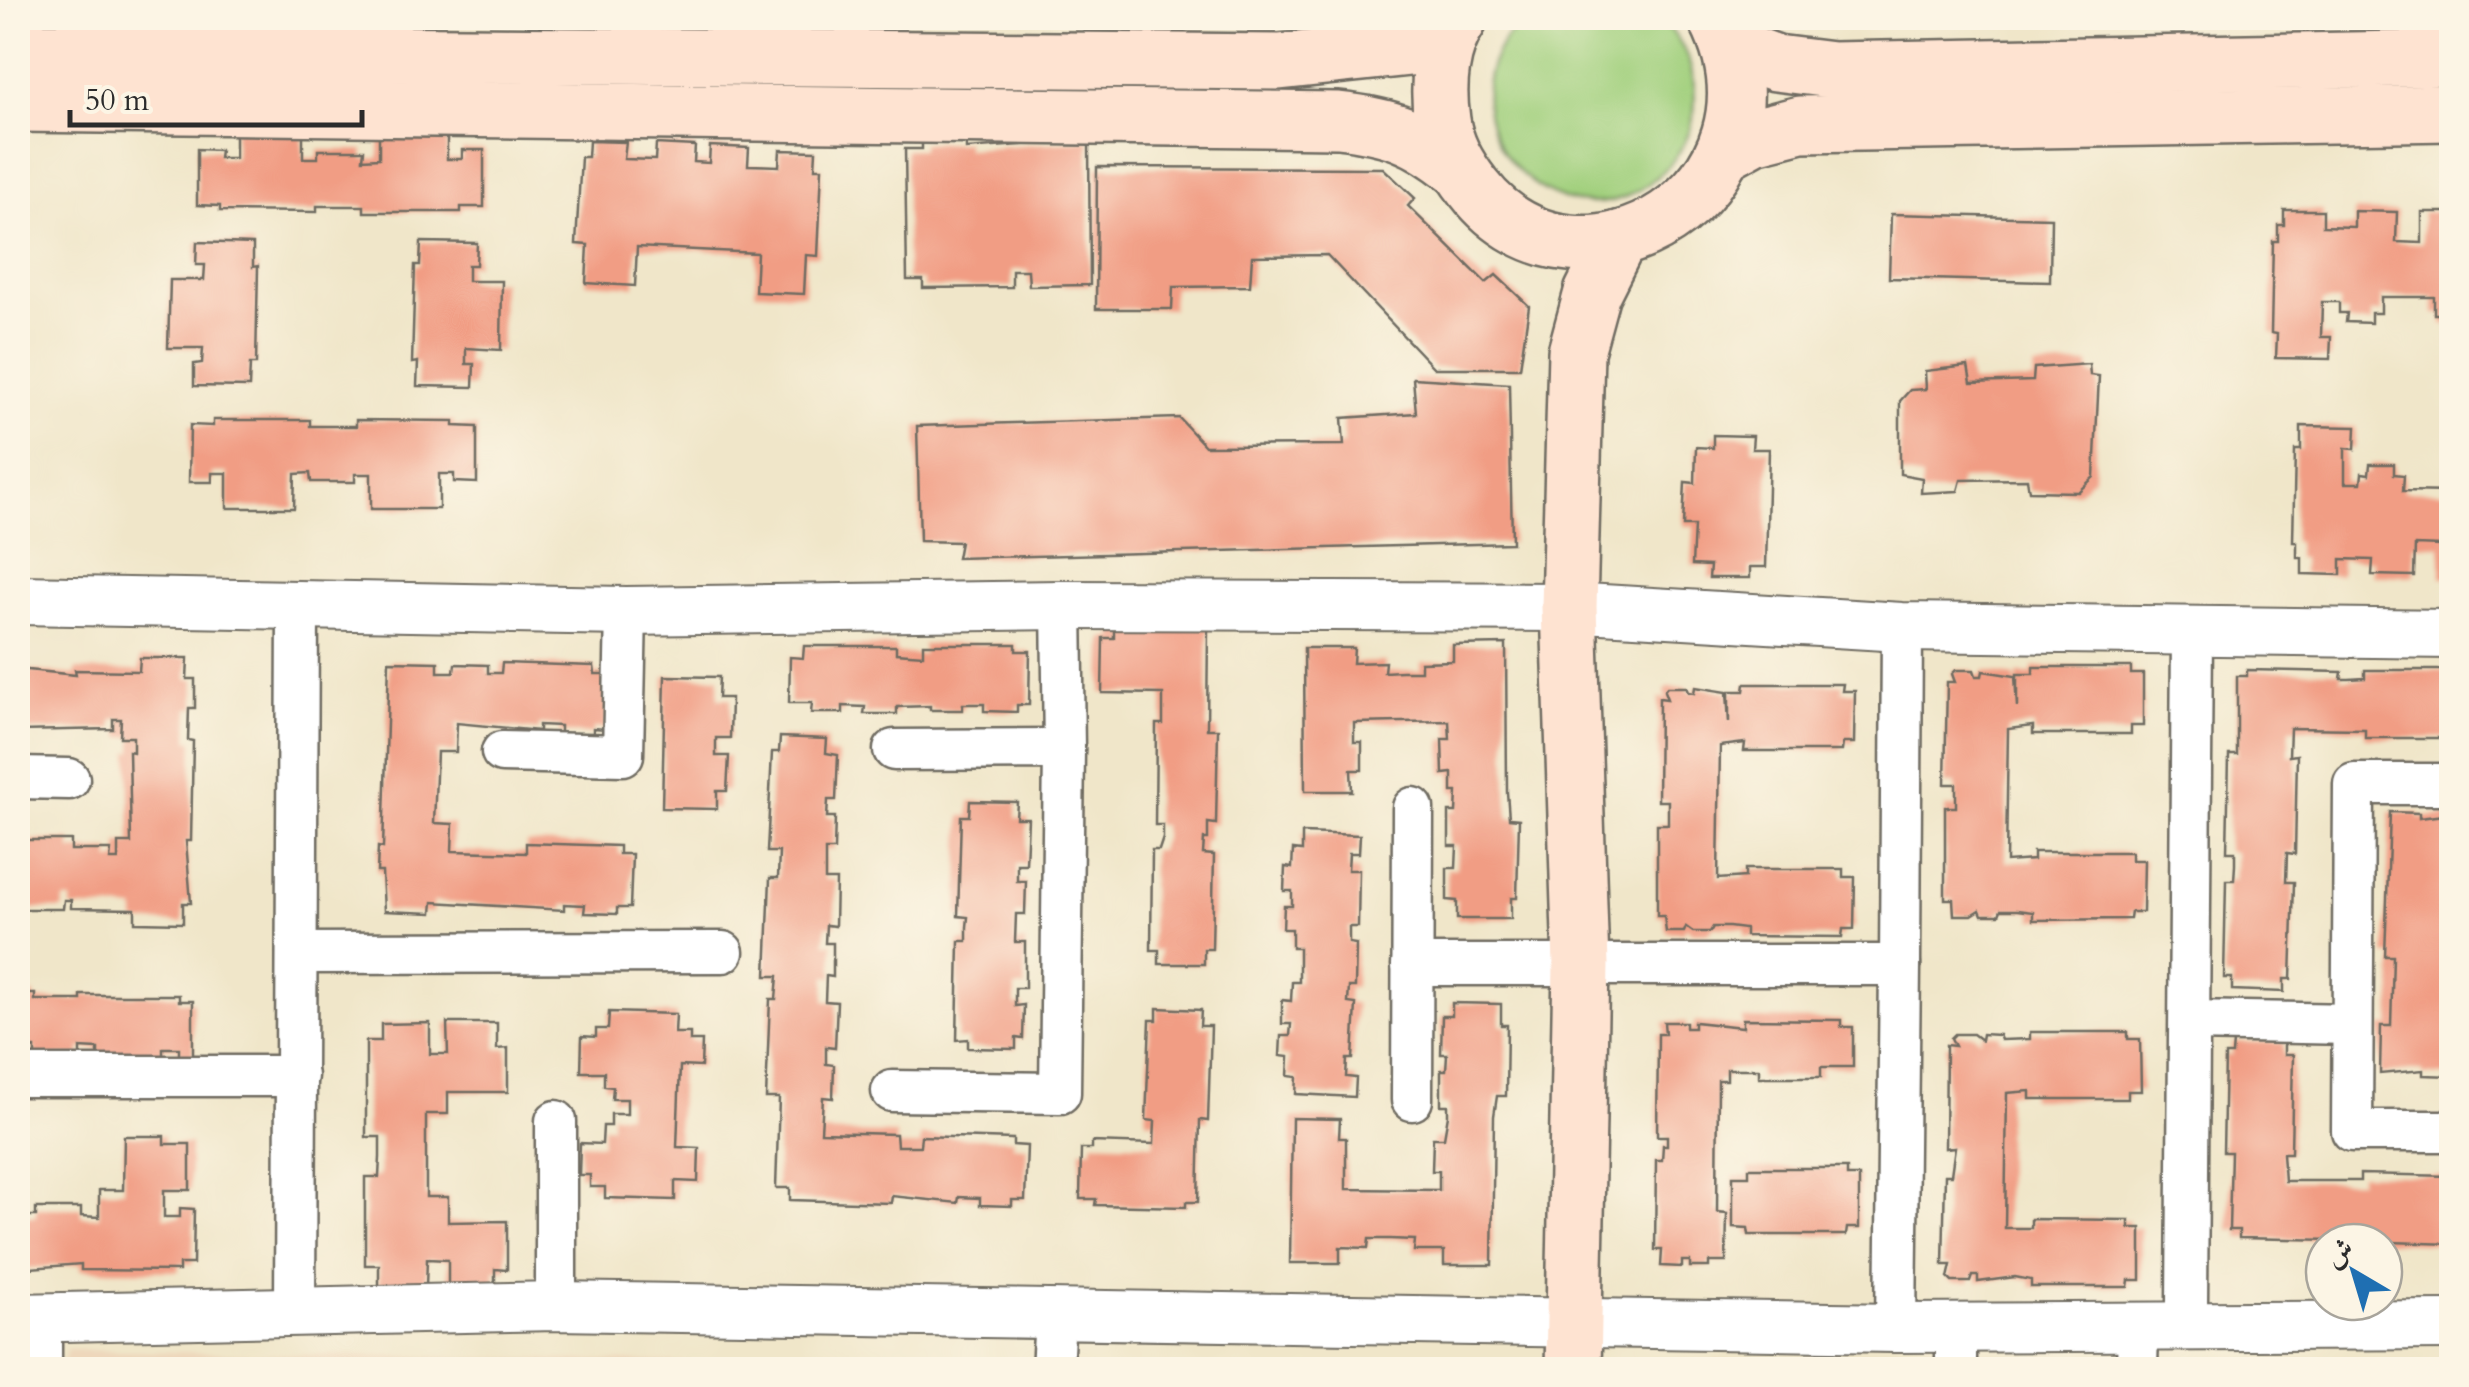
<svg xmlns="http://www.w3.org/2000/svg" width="2469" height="1387" viewBox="0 0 2469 1387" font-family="Cardo,Amiri,serif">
<rect width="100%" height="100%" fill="#fcf5e5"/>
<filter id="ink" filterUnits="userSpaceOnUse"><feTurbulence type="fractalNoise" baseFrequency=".01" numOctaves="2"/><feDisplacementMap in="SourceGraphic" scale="20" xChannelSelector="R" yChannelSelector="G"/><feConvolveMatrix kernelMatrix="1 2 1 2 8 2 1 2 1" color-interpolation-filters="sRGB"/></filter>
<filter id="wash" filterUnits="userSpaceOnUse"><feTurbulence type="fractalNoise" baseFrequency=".0048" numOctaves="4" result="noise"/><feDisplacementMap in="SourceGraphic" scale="40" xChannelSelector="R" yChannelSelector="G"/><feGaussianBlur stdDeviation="2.25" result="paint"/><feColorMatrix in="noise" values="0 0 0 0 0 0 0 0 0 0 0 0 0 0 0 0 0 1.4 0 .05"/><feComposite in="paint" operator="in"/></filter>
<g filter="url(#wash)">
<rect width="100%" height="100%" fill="#f0e6c9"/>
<!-- built -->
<path fill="#eed7bb" d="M67 1350 1022 1369 61 1370Z"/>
<!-- green -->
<path fill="#a2d07e" stroke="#667e54" stroke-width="2.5" d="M1525 18H1658C1687 40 1698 77 1694 113 1691 136 1679 156 1662 172 1563 270 1416 113 1525 18Z"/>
<g id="blocks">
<!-- building -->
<g fill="#f19d84">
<path d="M235 123H303V158H318V150H364L363 159 379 158V124H447V159H462V150H484V207H461V212H364V206H317V212L220 211V206L197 205V149L220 150 219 158H235Z"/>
<path d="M1089 140 1090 285 1029 286 1028 270H1012V287L923 288V280H907L905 149H922V143L966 142V149Z"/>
<path d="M589 141 626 142 624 159 655 160 656 144 695 146 694 162 709 163 710 146 749 148 748 165 779 166 780 150 816 151 815 168H822L818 256 806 255 804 294 755 292 757 253 637 247 635 286 586 283 588 245 576 244 581 157H588Z"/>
<path d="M1097 167 1383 168 1415 198 1408 206 1486 283 1496 275 1529 306 1520 368H1434L1327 255 1252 256 1250 286 1173 287 1172 309H1096Z"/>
<path d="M2284 210H2323V226L2354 227V211L2397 212 2396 242 2422 243V212H2452V324H2443V314H2434V297H2381V313H2371V323L2346 322 2347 313H2339V302H2322L2321 337H2331L2330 359 2276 358 2277 334 2271 333 2273 241H2278V225H2284Z"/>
<path d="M1891 214 2051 218 2050 282 1889 278Z"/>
<path d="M197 242 253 244V267L258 266 256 364H250L249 387 194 386V364L202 363 203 348H168L170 280H204L205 265H196Z"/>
<path d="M421 242 477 243 476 265H468V281H502L501 350 466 348V364H474L473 387 417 386 418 362 412 363 415 265H420Z"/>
<path d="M2089 364 2090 375 2099 376 2094 477 2078 492 2029 491 2027 479 1961 480 1958 491 1921 493 1922 478 1900 474V401L1910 390 1926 389 1925 371 1968 366 1971 383 2033 381 2034 368Z"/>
<path d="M1413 378 1509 384 1512 543 957 558 960 542 920 541 917 426 1179 418 1205 446 1344 445 1342 418 1416 413Z"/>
<path d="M213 420H310V426H356V420L454 421V426L477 427V483L454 482V474H439V509H371V474H355V482H311L310 473 295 474 294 508H227V473H212V482H189L190 425 213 426Z"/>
<path d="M2301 426 2356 427 2355 449 2345 448V483H2361L2362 473 2369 474 2370 464H2394V474L2404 475 2403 491 2452 492V577H2441V546L2415 545 2414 576 2372 575 2373 560 2341 559V575L2302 574V558H2297V542H2293L2295 450H2301Z"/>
<path d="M1713 435 1753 436 1752 449H1769L1766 567H1750V578H1709L1710 566 1692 565 1694 526H1683L1685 482 1695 483 1696 447 1713 448Z"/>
<path d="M1114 627H1208L1207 729H1218L1216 824 1208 823V839H1204L1203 854 1214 855 1212 949H1204V964H1159V950H1151L1152 850H1159L1163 838V825H1155L1156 724H1163V694L1102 693 1103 638H1114Z"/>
<path d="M923 644H1016V651H1030L1029 705H1017V712L984 711V704H963V710H930V706L897 707V714H864L865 707 843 706V713H811L812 703H789L790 657 803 658 804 646H896V653L923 655Z"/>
<path d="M1506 644 1507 792 1509 818 1519 819 1517 898H1511V919H1457V901L1447 900V868H1456L1457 846H1449V812H1456L1457 792H1452V773L1443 774 1442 739H1450L1449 721 1354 723V742H1362V770H1351L1352 791H1305L1304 648H1354L1353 663 1385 662 1384 672 1402 671H1421V662L1453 661V645Z"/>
<path d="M140 658H188L187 679H195V708H189L188 740 193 741 191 841H186L191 903H183V923L135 922V909L71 908V900H64L63 909H18V840H71V850H111L110 860H118V843H131L129 751 133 752V737H120L121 719H113V729L18 731V669L76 675 75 670 139 671Z"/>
<path d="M389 661 438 662V672H454L455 664 488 665V673H501L502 663 594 666 595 674H608L606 729 593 728V734L560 733V726L539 725V731L457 723 456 752H437L434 823 453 824 452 851 526 853V843L619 846V854H632L630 908H617V914L584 913 585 905 564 904V910L433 902 432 913 384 911 382 872H377L378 847 383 848Z"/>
<path d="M2033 667H2131V674H2143V726H2131V734H2033V726L2008 729 2006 862 2033 860V852H2131V860H2144L2143 912H2131L2130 919 2033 920V912L2017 910H2001L1999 915H1982L1980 910 1972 915H1954L1953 899H1945V807H1956V784H1945L1947 682H1955L1952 674 1956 670H1974L1976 676H1982L1983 671 2015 676 2017 707V674H2033Z"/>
<path d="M2247 670 2342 672 2341 679H2349L2365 678V670H2452V738H2365V729L2290 728 2289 756 2297 755 2295 854 2287 853 2286 882H2294L2291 979H2284V992L2232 990V978H2224L2226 880H2234L2235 865V852H2227L2229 755H2237V676H2247Z"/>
<path d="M665 676 719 677 718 698H731L730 738H716V756H729L727 791H717V809L662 808Z"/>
<path d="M1745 684H1843L1842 691H1855L1854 743H1843L1842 751H1744L1745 743 1720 746 1718 879 1745 877V869H1843V877H1855L1854 929H1843L1842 937 1745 936V929L1729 927H1713L1710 932H1693L1686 927 1684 932H1666L1664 916H1657V824H1668V801H1658L1659 698 1667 699 1664 691 1667 687H1686L1688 692 1694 693 1695 687 1727 692 1729 723V691H1744Z"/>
<path d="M780 737 827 739 826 753 838 755 836 800H828L827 817H835L834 850H825V880H836L835 926 826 925 825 943H833V977L826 976 825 1001 837 1002 835 1048 826 1047V1064L834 1065 833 1098 823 1097 821 1132 896 1134 897 1146H920L921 1136 1013 1139V1145L1027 1146 1025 1200H1012V1206L980 1205V1198L959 1197 958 1203 892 1196 891 1203 790 1200V1188H776L779 1098H766L770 999H776L778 976H766L770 878H778L779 852H767L772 752H779Z"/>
<path d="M970 801 1017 802 1016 818H1028L1026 864H1017V881H1026L1025 914H1016L1015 942H1025V988H1015V1006L1024 1005 1023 1039 1016 1038V1049L968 1048V1039L957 1040 959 941H967V927L968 917 958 916 961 816H969Z"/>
<path d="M2390 812 2419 813V818L2452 814V1076L2423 1075V1070L2380 1074 2381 1026H2391L2393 956H2385Z"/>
<path d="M1302 833 1360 835 1359 853H1349L1348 870H1359L1358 927H1349V943L1356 944 1355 987H1349L1348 1003 1356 1004 1353 1059H1347L1346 1077 1356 1078 1355 1097 1296 1094 1297 1077 1288 1076 1289 1057 1280 1056 1281 1036H1290L1291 1024H1282V1000L1291 1001 1292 982H1299V948H1292V929H1283L1284 906H1292V891H1284L1285 867 1292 868 1293 850 1302 851Z"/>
<path d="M18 994H35V1000H81V995H179V1001H193V1057H179V1048H163V1075H98V1049L80 1048V1056H35V1048H18Z"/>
<path d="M1452 1003 1501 1004V1025H1507L1506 1096H1497L1494 1116 1492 1265H1444V1251H1414L1415 1240 1390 1239H1369L1368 1248 1340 1247V1263H1290L1292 1118 1340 1119 1339 1138H1346V1189L1439 1190V1171H1432L1433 1138H1444L1448 1115V1105H1441V1070H1446L1447 1054H1441L1442 1016H1452Z"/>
<path d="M1157 1008 1201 1010 1200 1026H1211L1208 1121 1200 1120 1198 1202H1186V1207L1095 1205 1096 1199H1080L1081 1149H1092V1142L1154 1144 1155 1121 1146 1120 1150 1020H1157Z"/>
<path d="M609 1012 676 1014 675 1033H690V1041H702L701 1067 680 1066 677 1147 699 1148 698 1182 675 1181V1200L605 1198V1187H590V1175H579L580 1143 602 1144 603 1126H611V1114H627V1099H612L613 1087 604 1086V1072H581L582 1036 596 1037V1029H608Z"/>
<path d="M1743 1019 1841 1020V1027H1853V1067H1821V1077H1759V1069H1727V1080H1718L1717 1212 1727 1213 1726 1262H1709V1267H1690V1261H1682V1267L1661 1266 1662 1250H1655L1656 1160H1662L1663 1145H1667V1136H1657L1658 1034H1665L1664 1022H1686V1028H1694V1022L1743 1027Z"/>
<path d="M430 1023V1054H448L447 1023H497V1049L508 1048V1092H448V1114H426V1197H448V1222L507 1221V1270L495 1269V1287L448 1288V1260L427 1259 426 1287H379V1265H365V1177H379L380 1157V1137H366V1041H381V1024Z"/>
<path d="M2030 1032H2128V1039H2140L2141 1091H2128V1099H2030V1091L2007 1093 2005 1228H2031V1219L2129 1220V1228H2141V1280H2129L2128 1287H2031V1280L2015 1277 1978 1282V1276H1972L1970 1282H1952L1948 1278 1951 1265H1943L1945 1175H1951L1955 1147 1945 1148 1946 1045 1955 1046 1951 1038 1955 1034H1973L1981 1040 1982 1034 1999 1035 2001 1040 2030 1039Z"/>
<path d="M2233 1042 2284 1043V1055H2293L2291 1153H2283L2285 1181H2360V1174L2452 1176V1244L2359 1241V1233H2335L2334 1240 2239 1238V1230H2229L2231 1152H2223L2225 1055H2232Z"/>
<path d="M124 1136H164V1144H190V1190H164V1217H180V1208L194 1209 193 1264H179V1271L81 1270V1264L18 1269V1216H36V1208H81V1216L99 1217V1190H123Z"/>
<path d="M1749 1168H1847V1176H1859V1228H1847L1846 1235H1749L1748 1228 1733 1227V1176H1749Z"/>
<path d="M1715 1362 1769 1363V1370H1715Z"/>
<path d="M2006 1365 2061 1366V1370H2006Z"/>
</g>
</g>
</g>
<g filter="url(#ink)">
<use href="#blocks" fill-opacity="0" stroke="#706c62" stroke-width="2.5"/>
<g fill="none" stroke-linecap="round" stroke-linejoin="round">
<defs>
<g id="minor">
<path d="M1062 605 1064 749"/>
<path d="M502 752 623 755 626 611"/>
<path d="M18 778 69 779"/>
<path d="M2452 784H2354L2352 1131H2452"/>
<path d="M297 953 723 952"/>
<path d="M1412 965H1900L1902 627"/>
<path d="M2190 1021 2352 1024"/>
<path d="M18 1076H297"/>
<path d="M892 1091 1060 1093 1064 749 894 750"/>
<path d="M1412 1100 1413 808"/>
<path d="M2187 1305 2192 633"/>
<path d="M556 1306V1121"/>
<path d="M295 1309 298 608"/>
<path d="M1896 1328 1900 965"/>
<path d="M41 1370V1318"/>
<path d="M1052 1370 1055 1317"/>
<path d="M1956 1370V1328"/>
<path d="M2137 1370 2138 1327"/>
</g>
<g id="tertiary">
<path d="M18 600 626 611 1062 605 1569 607 1902 627 2452 634"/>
<path d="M18 1318 556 1306 1896 1328 2452 1325"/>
</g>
<g id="secondary">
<path d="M1460 18C1440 47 1437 86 1442 120 1445 146 1458 168 1474 188 1580 325 1802 186 1716 18"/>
<path d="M1730 46 1776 63 1832 70 2452 58"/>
<path d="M18 51 1279 62 1410 48 1457 22"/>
<path d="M18 104 1338 120C1391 126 1417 135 1458 168"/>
<path d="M1725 152 1754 136 1801 124 2452 113"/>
<path d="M1573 1370 1581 965 1569 607 1576 352 1592 293 1619 239"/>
</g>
</defs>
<!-- minor casing -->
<use href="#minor" stroke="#706c62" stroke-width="45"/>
<!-- tertiary casing -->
<use href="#tertiary" stroke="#706c62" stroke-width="52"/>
<!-- secondary casing -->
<use href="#secondary" stroke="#706c62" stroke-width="60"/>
<!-- minor -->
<use href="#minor" stroke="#fff" stroke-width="40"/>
<!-- tertiary -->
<use href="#tertiary" stroke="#fff" stroke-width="48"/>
<!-- secondary -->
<use href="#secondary" stroke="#fee3d1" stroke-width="55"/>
</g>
</g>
<!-- margin -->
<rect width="2469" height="1387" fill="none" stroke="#fcf5e5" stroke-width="60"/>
<!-- north arrow -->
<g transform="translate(2354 1272) rotate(322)"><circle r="48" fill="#fcf5e5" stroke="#a8a49b" stroke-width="2.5"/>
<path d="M0-8L18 38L0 25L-18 38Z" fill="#1f6fb2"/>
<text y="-15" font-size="28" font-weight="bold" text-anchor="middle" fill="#2b2b2b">ش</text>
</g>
<!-- scale -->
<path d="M70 110v15h292v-15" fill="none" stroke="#2b2b2b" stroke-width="5"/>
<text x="85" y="110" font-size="30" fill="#2b2b2b" stroke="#fcf5e5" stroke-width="8" paint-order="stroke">50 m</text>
</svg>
